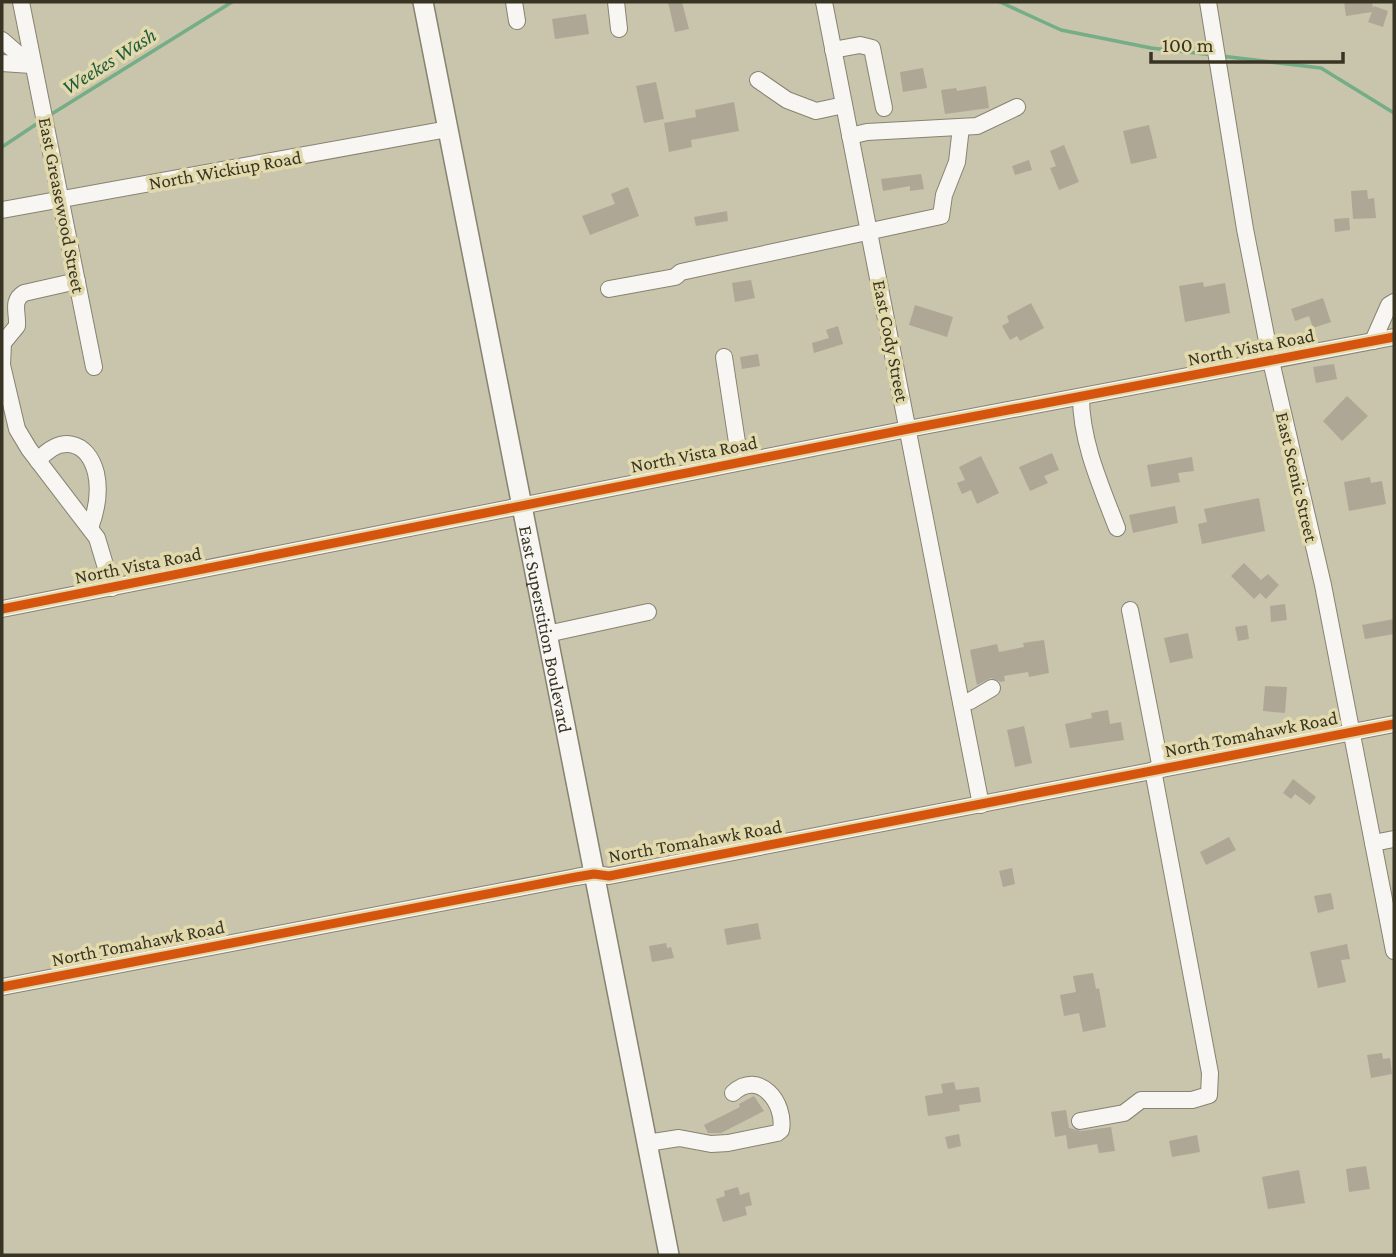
<svg xmlns="http://www.w3.org/2000/svg" width="1396" height="1257" viewBox="0 0 1396 1257" font-family="'Crimson Pro',serif">
<rect width="100%" height="100%" fill="#c9c4ac"/>
<g fill="none" stroke-linecap="round" stroke-linejoin="round">
<!-- stream -->
<g stroke="#74ad86" stroke-width="3.5">
<path d="M1000 2 1061 30 1151 48 1213 55"/>
<path d="M1221 56 1321 68 1394 113"/>
<path d="M50 115 232 2"/>
<path d="M2 147 41 121"/>
</g>
</g>
<!-- building -->
<g fill="#aea795">
<path d="M668 2H682L689 29 675 32Z"/>
<path d="M1344 2H1372L1373 8 1374 6 1388 11 1383 27 1368 22 1372 12 1346 16Z"/>
<path d="M586 14 589 34 555 39 552 19Z"/>
<path d="M923 68 927 88 903 92 900 72Z"/>
<path d="M656 82 664 119 644 123 636 86Z"/>
<path d="M986 86 989 108 945 114 941 90 956 88 957 91Z"/>
<path d="M734 102 739 131 691 140 692 147 669 152 664 123 696 117 695 110Z"/>
<path d="M1149 125 1157 158 1131 164 1123 131Z"/>
<path d="M1064 145 1079 182 1059 190 1050 168 1056 166 1050 151Z"/>
<path d="M1029 160 1032 170 1015 175 1012 166Z"/>
<path d="M921 174 924 189 910 191V186L883 191 881 179Z"/>
<path d="M628 187 639 216 590 235 582 216 615 204 611 194Z"/>
<path d="M1367 190 1368 199 1374 198 1376 218 1353 219 1351 191Z"/>
<path d="M727 211 728 221 696 226 694 217Z"/>
<path d="M1349 218 1350 230 1335 232 1334 219Z"/>
<path d="M751 280 755 298 735 302 732 283Z"/>
<path d="M1203 282 1204 287 1225 283 1230 313 1185 322 1179 286Z"/>
<path d="M1323 298 1331 322 1313 328 1309 316 1295 321 1291 309Z"/>
<path d="M1031 303 1044 328 1020 341 1017 336 1010 340 1002 326 1009 322 1007 316Z"/>
<path d="M915 305 953 317 947 337 909 325Z"/>
<path d="M838 326 843 344 814 353 812 343 829 338 826 330Z"/>
<path d="M758 354 760 366 742 369 740 357Z"/>
<path d="M1334 364 1337 379 1316 383 1313 367Z"/>
<path d="M1347 396 1368 416 1342 441 1323 421Z"/>
<path d="M1052 453 1059 470 1044 476 1048 483 1030 491 1019 467Z"/>
<path d="M981 456 999 493 977 504 971 490 962 494 957 483 965 480 959 467Z"/>
<path d="M1192 457 1194 471 1178 473 1180 482 1151 487 1147 465Z"/>
<path d="M1370 477 1371 483 1382 481 1386 504 1349 511 1344 482Z"/>
<path d="M1259 498 1265 531 1202 544 1198 524 1207 522 1204 509Z"/>
<path d="M1175 506 1178 523 1133 533 1129 515Z"/>
<path d="M1244 563 1261 580 1268 574 1279 585 1266 599 1260 593 1254 599 1231 576Z"/>
<path d="M1285 604 1287 620 1271 622 1270 606Z"/>
<path d="M1394 619V634L1365 639 1362 625Z"/>
<path d="M1247 625 1249 639 1238 641 1235 627Z"/>
<path d="M1188 633 1193 658 1170 663 1164 638Z"/>
<path d="M1044 640 1049 673 1029 677 1028 672 1004 676 1005 681 1001 682 991 678 977 685 970 650 997 644 999 652 1024 647 1023 643Z"/>
<path d="M1265 686 1287 687 1285 713 1263 711Z"/>
<path d="M1108 710 1110 724 1121 722 1124 740 1070 748 1065 724 1092 718 1091 713Z"/>
<path d="M1024 726 1032 763 1015 767 1007 730Z"/>
<path d="M1293 779 1316 797 1310 805 1295 794 1291 799 1283 793Z"/>
<path d="M1229 837 1236 850 1206 865 1200 852Z"/>
<path d="M1012 868 1015 884 1003 887 999 871Z"/>
<path d="M1331 893 1334 909 1318 913 1314 896Z"/>
<path d="M758 923 761 939 727 945 724 929Z"/>
<path d="M666 943 667 948 671 947 674 958 652 962 649 946Z"/>
<path d="M1347 944 1350 959 1341 960 1346 982 1318 988 1310 952Z"/>
<path d="M1093 973 1096 989 1099 988 1106 1027 1083 1032 1079 1013 1064 1016 1060 995 1076 992 1073 976Z"/>
<path d="M1382 1053 1383 1059 1390 1058 1392 1074 1371 1078 1367 1055Z"/>
<path d="M954 1082 956 1090 979 1087 981 1102 959 1105 960 1111 928 1116 925 1096 943 1093 941 1084Z"/>
<path d="M754 1096 764 1111 721 1133H708L704 1125 740 1107 739 1104Z"/>
<path d="M1066 1110 1069 1128 1081 1131 1111 1127 1115 1151 1099 1153 1097 1144 1068 1149 1066 1135 1055 1137 1051 1112Z"/>
<path d="M959 1134 961 1146 948 1149 945 1137Z"/>
<path d="M1197 1135 1200 1152 1172 1157 1169 1141Z"/>
<path d="M1366 1166 1370 1189 1349 1192 1346 1169Z"/>
<path d="M1299 1170 1305 1203 1268 1209 1262 1177Z"/>
<path d="M738 1187 740 1195 749 1192 752 1205 745 1207 747 1215 723 1222 716 1199 725 1196 724 1191Z"/>
</g>
<g fill="none" stroke-linecap="round" stroke-linejoin="round">
<defs>
<g id="minor">
<path d="M21 2 94 367"/>
<path d="M514 2 517 21"/>
<path d="M616 2 619 29"/>
<path d="M824 2 981 805"/>
<path d="M1208 2 1245 229 1271 361 1323 585 1394 951"/>
<path d="M2 40 31 65"/>
<path d="M833 50 860 45 872 48 884 108"/>
<path d="M2 63 31 65"/>
<path d="M758 80 787 100 816 111 844 105"/>
<path d="M850 136 867 132 977 126 1017 107"/>
<path d="M2 210 448 129"/>
<path d="M77 281 24 293C11 301 18 312 17 326L3 343 2 365 17 429 29 449 97 538 112 588"/>
<path d="M609 289 675 277 681 272 941 216 944 195 957 162 961 127"/>
<path d="M1373 341 1389 305 1394 302"/>
<path d="M724 357 740 462"/>
<path d="M1081 397C1081 442 1101 486 1117 528"/>
<path d="M38 461C59 435 87 439 96 473 100 491 96 512 90 528"/>
<path d="M2 609 908 429 1394 337"/>
<path d="M1130 610 1161 769"/>
<path d="M547 634 648 612"/>
<path d="M961 702 970 701 992 688"/>
<path d="M1373 843 1394 839"/>
<path d="M2 987 576 877 594 874 609 876 1394 724"/>
<path d="M1080 1121 1124 1113 1141 1100H1192L1209 1095 1210 1073 1153 770"/>
<path d="M647 1143 679 1138 711 1144 728 1143 777 1133 781 1130C786 1103 759 1069 733 1093"/>
</g>
<g id="major">
<path id="s1" d="M423 2 669 1255"/>
</g>
</defs>
<!-- minor casing -->
<use href="#minor" stroke="#878371" stroke-width="18"/>
<!-- major casing -->
<use href="#major" stroke="#878371" stroke-width="22"/>
<!-- minor -->
<use href="#minor" stroke="#f7f6f3" stroke-width="16"/>
<!-- major -->
<use href="#major" stroke="#f7f6f3" stroke-width="19"/>
<defs>
<g id="cycleway">
<path d="M2 609 908 429 1394 337"/>
<path d="M2 987 576 877 594 874 609 876 1394 724"/>
</g>
</defs>
<!-- cycleway casing -->
<use href="#cycleway" stroke="#e2d9ad" stroke-width="13"/>
<!-- cycleway -->
<use href="#cycleway" stroke="#d6550e" stroke-width="9"/>
</g>
<g text-anchor="middle" dominant-baseline="central" stroke-width="7" stroke-linejoin="round" paint-order="stroke">
<!-- street labels -->
<g font-size="19" fill="#383423" stroke="#e2d9ad">
<text transform="translate(225 170) rotate(-10)">North Wickiup Road</text>
<text transform="translate(62 205) rotate(79)">East Greasewood Street</text>
<text transform="translate(891 341) rotate(79)">East Cody Street</text>
<text transform="translate(1251 347) rotate(-11)">North Vista Road</text>
<text transform="translate(694 454) rotate(-11)">North Vista Road</text>
<text transform="translate(1297 477) rotate(77)">East Scenic Street</text>
<text transform="translate(138 565) rotate(-11)">North Vista Road</text>
<text stroke="none"><textPath href="#s1" startOffset="639">East Superstition Boulevard</textPath></text>
<text transform="translate(1251 734) rotate(-11)">North Tomahawk Road</text>
<text transform="translate(695 841) rotate(-10)">North Tomahawk Road</text>
<text transform="translate(138 943) rotate(-11)">North Tomahawk Road</text>
</g>
<!-- water labels -->
<g font-size="21" font-style="italic" fill="#1e5c3c" stroke="#e2d9ad">
<text transform="translate(109 61) rotate(-32)">Weekes Wash</text>
</g>
</g>
<!-- border -->
<rect width="1396" height="1257" fill="none" stroke="#383423" stroke-width="7"/>
<!-- scale -->
<path d="M1151 52v10h192v-10" fill="none" stroke="#383423" stroke-width="3.5"/>
<text x="1162" y="52" font-size="21" fill="#383423" stroke="#e2d9ad" stroke-width="5" paint-order="stroke">100 m</text>
</svg>
